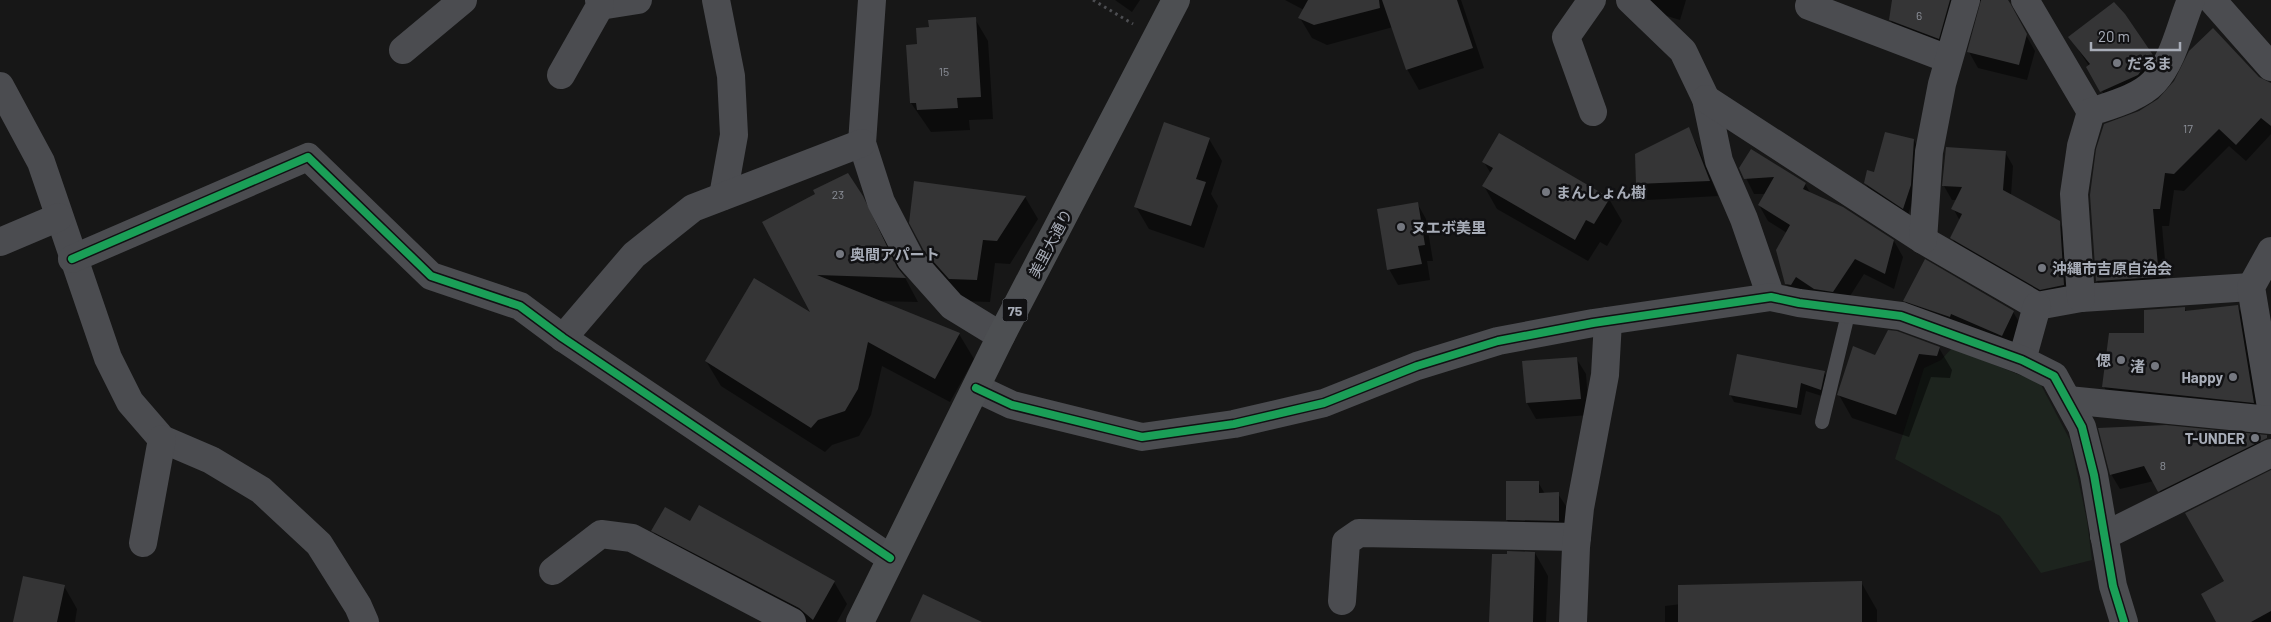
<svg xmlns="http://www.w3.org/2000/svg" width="2271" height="622" viewBox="0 0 2271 622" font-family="Barlow,'Noto Sans JP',sans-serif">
<rect width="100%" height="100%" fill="#171717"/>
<!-- green -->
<path fill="#1d241e" d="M1952 348 2040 383 2070 440 2087 521 2092 560 2041 573 2000 516 1895 459 1924 368 1941 360Z"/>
<!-- shadow -->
<g fill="#0007">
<path d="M1115 0H1140L1132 12Z"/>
<path d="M1285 0H1461L1484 68 1419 90 1407 69 1393 27 1327 45 1312 38 1300 18 1304 10Z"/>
<path d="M1646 0H1686L1680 20 1667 16Z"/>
<path d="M1894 0H2006L2035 51 2027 80 1978 68 1969 52 1981 1 1972 0 1948 54 1899 35 1890 19Z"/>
<path d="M975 19 988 41 993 119 969 120 970 130 931 132 911 103 918 46Z"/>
<path d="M2070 37 2152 56 2162 72 2111 108 2089 66Z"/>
<path d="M2259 79 2271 83V134L2246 161 2229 146 2184 191 2174 190 2169 226H2162L2168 294 2107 298 2097 281 2091 195Z"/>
<path d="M1688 129 1697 145 1718 196 1647 200 1638 184 1637 154Z"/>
<path d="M1209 139 1222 161 1211 194 1218 206 1204 248 1149 229 1136 207Z"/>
<path d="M1914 140 1918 148 1915 193 1908 215 1870 191 1865 183Z"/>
<path d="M2005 152 2013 166 2011 195 2059 222 2067 236 2072 299 2049 303 1960 252 1952 238 1960 221 1953 208 1957 200H1952L1944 186Z"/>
<path d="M1484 162 1609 199 1622 221 1607 246 1600 242 1588 261 1497 209 1484 186 1491 174Z"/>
<path d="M1741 168 1805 184 1811 194 1894 241 1903 257 1894 289 1864 274 1843 307 1795 300 1786 283 1787 233 1768 221 1759 205 1766 194H1754Z"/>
<path d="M915 182 1025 197 1038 219 1010 264 995 263 990 302 963 301 938 274 925 250Z"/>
<path d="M862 197 918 302 877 301 959 334 974 359 950 402 882 366 871 415 859 436 832 445 825 452 721 386 706 361 814 316 764 222Z"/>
<path d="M1417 203 1426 219 1433 261H1427L1430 280 1398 285 1389 269Z"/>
<path d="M1905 301 2013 312 2021 325 2009 348 1912 313Z"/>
<path d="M2238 307 2246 322 2259 406 2113 402 2104 387 2145 334 2184 308 2187 312Z"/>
<path d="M1939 348 1952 370 1950 378 1931 377 1909 437 1852 418 1839 395 1875 357Z"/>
<path d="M1576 358 1586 374 1589 415 1536 419 1527 403Z"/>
<path d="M1824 372 1829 380 1825 397 1806 391 1801 415 1734 402 1730 394Z"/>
<path d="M2257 436 2265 450 2168 506 2154 481 2120 489 2111 474Z"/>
<path d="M2271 476V622H2217L2225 582Z"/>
<path d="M1538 482 1545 494H1558L1568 509V537L1517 536 1507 520Z"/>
<path d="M691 523 834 582 847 604 837 622H797L666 553 653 531Z"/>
<path d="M1535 553 1548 576 1546 622H1491L1508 556Z"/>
<path d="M1861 582 1877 610V622H1665V606Z"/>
<path d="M64 586 77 609 75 622H14Z"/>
</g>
<!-- building -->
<g fill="#353536">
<path d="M1308 0H1379L1380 8 1314 25 1298 18Z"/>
<path d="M1382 0H1457L1473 48 1406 70Z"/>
<path d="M1892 0H1950L1939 39 1889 20Z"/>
<path d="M1981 0H2008L2010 3 2027 34 2019 65 1967 52Z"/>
<path d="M2114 2 2125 14 2153 55 2138 75 2100 92 2086 67 2090 64 2068 37Z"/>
<path d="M976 17 981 97 957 98 958 108 917 110 916 103H910L906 45 917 44 916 28 929 27 928 20Z"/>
<path d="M2213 28 2259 77 2271 83V126L2261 118 2236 145 2219 129 2174 174 2165 173 2160 209H2153L2159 277 2096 281 2090 195 2096 149 2104 124 2139 111 2158 99 2174 81 2189 51Z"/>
<path d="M1164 122 1210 138 1196 179 1206 182 1191 226 1134 207Z"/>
<path d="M1689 127 1710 181 1636 184 1635 154Z"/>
<path d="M1885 132 1914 139 1911 185 1903 209 1864 183 1867 170 1874 172Z"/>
<path d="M1499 133 1610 198 1594 224 1586 220 1575 240 1482 186 1493 168 1482 162Z"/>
<path d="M1946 147 2006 151 2003 190 2060 221 2064 285 2040 290 1950 238 1962 214 1951 209 1962 187 1942 186Z"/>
<path d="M1751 149 1806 183 1803 189 1843 207 1894 240 1885 274 1855 259 1833 292 1814 289 1796 277 1791 285 1785 284 1776 250 1790 225 1758 205 1774 177 1744 179 1739 168Z"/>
<path d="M848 173 863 196 897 267 906 278 817 275 960 333 935 379 868 342 858 389 845 411 818 420 811 428 705 361 754 278 810 312 762 222 815 194 813 190Z"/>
<path d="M914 181 1026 196 997 241 983 240 977 280 949 279 924 251 909 223Z"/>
<path d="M1418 202 1425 245 1418 246 1422 264 1387 270 1377 209Z"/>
<path d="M1925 259 2014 311 2002 336 1951 314 1950 317 1903 301Z"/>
<path d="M2238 305 2254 403 2102 387 2109 333H2144V310L2185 307V311Z"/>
<path d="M1888 330 1897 331 1940 347 1937 356 1919 354 1896 415 1837 395 1853 346 1875 355Z"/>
<path d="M1737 354 1825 371 1821 390 1801 383 1797 408 1729 395Z"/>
<path d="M1577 357 1581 399 1526 403 1522 361Z"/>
<path d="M2166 425 2267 435V438L2158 492 2144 466 2110 475 2098 428Z"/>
<path d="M2271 470V611L2251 622H2216L2201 594 2224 581 2185 513Z"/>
<path d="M1506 481H1539V493L1559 492V521L1506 520Z"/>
<path d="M699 505 835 581 813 620 799 608 651 531 665 507 690 521Z"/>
<path d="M1507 551 1535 552 1533 622H1489L1492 554H1507Z"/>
<path d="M23 576 65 585 57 622H13Z"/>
<path d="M1862 581V622H1678V585Z"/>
<path d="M923 594 982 622H910Z"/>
</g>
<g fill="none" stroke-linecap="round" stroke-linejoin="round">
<!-- path -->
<path stroke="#4d4e52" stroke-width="3" stroke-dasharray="2.5 4" stroke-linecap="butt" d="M1093 0 1133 24"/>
<!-- lane -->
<path stroke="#4b4c50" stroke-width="14" d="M1822 422 1849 310"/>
<!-- street -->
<g stroke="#4b4c50" stroke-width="28">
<path d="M716 0 731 76 734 135 723 196"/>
<path d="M872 0 862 143 881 202 911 260 952 306 1001 336"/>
<path d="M1592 0 1566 37 1593 112"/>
<path d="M1630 0 1683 51 1706 99 1719 161 1744 219 1771 297"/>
<path d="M1811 0 1809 6 1948 59"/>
<path d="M2025 0 2091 112"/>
<path d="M2212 0 2271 67"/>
<path d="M600 6 638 0"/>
<path d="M403 50 463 0"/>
<path d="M561 75 600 6 599 0"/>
<path d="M0 86 41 162 108 358 130 402 162 439 211 460 261 490 319 544 358 606 365 622"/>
<path d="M1706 99 1923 240 2037 306 2081 298 2251 287"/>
<path d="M1923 240 1929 152 1942 84 1966 0"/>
<path d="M0 242 59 217"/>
<path d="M2271 251 2251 287 2271 407"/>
<path d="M72 259 308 157 431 276 520 306 563 338 890 558"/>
<path d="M2081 298 2074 194 2081 146 2091 112C2111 105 2139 98 2154 82 2174 60 2180 26 2191 0"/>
<path d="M563 338 634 255 693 208 862 143"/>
<path d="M2022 360 2037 306"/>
<path d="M976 388 1012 405 1142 437 1234 424 1324 403 1417 366 1498 341 1593 323 1771 297 1799 303 1901 316 2022 360 2054 376 2082 427 2094 475 2113 586 2124 622"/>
<path d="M2068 400 2271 420"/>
<path d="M2104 536 2271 453"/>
<path d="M143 543 162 439"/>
<path d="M553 571 601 534 632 538 792 622"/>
<path d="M1342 601 1346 542 1359 533 1577 537"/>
<path d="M1573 622 1576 547 1580 508 1605 375 1608 321"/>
</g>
<!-- primary -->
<path stroke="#4d4f52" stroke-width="28" d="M860 622 1001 336 1176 0"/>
<defs>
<g id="cycleway">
<path d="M72 259 308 157 431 276 520 306 563 338 890 558"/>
<path d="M976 388 1012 405 1142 437 1234 424 1324 403 1417 366 1498 341 1593 323 1771 297 1799 303 1901 316 2022 360 2054 376 2082 427 2094 475 2113 586 2124 622"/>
</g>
</defs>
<!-- cycleway casing -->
<use href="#cycleway" stroke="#111113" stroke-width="11"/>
<!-- cycleway -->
<use href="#cycleway" stroke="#1a9f57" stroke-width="8"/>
</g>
<!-- markers -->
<g fill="#757880" stroke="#111113" stroke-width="2">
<circle cx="2117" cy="63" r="5"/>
<circle cx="1546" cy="192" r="5"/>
<circle cx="1401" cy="227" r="5"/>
<circle cx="840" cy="254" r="5"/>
<circle cx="2042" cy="268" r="5"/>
<circle cx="2121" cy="360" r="5"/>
<circle cx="2155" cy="366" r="5"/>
<circle cx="2233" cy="377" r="5"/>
<circle cx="2255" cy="438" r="5"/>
</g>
<g text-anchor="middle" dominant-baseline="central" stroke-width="5" stroke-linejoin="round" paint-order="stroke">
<!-- number labels -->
<g font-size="12" fill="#8b8f98">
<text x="1919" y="15">6</text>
<text x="944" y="71">15</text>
<text x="2188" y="128">17</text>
<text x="838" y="194">23</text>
<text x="2163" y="465">8</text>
</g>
<!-- shield labels -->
<rect fill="#111113" stroke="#7b7e86" stroke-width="1" x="1002.5" y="298.5" width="25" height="23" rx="4"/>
<g font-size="14" font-weight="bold" fill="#a8adb8">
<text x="1015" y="310">75</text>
</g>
<!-- poi labels -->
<g font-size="15" font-weight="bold" fill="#a8adb8" stroke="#111113" text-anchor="start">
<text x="2127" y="63">だるま</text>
<text x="1556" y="192">まんしょん樹</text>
<text x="1411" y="227">ヌエボ美里</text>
<text x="850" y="254">奥間アパート</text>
<text x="2052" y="268">沖縄市吉原自治会</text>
<text x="2111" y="360" text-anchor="end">偲</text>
<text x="2145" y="366" text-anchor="end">渚</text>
<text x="2223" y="377" text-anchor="end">Happy</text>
<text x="2245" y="438" text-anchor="end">T-UNDER</text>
</g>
<!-- street labels -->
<g font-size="15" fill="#a8adb8" stroke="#111113">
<text transform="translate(1050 243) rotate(-62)">美里大通り</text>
</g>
</g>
<!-- scale -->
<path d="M2091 42v8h89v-8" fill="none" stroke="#a8adb8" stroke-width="2.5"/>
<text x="2098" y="42" font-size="15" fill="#a8adb8" stroke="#111113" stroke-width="4" paint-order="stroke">20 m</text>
</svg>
